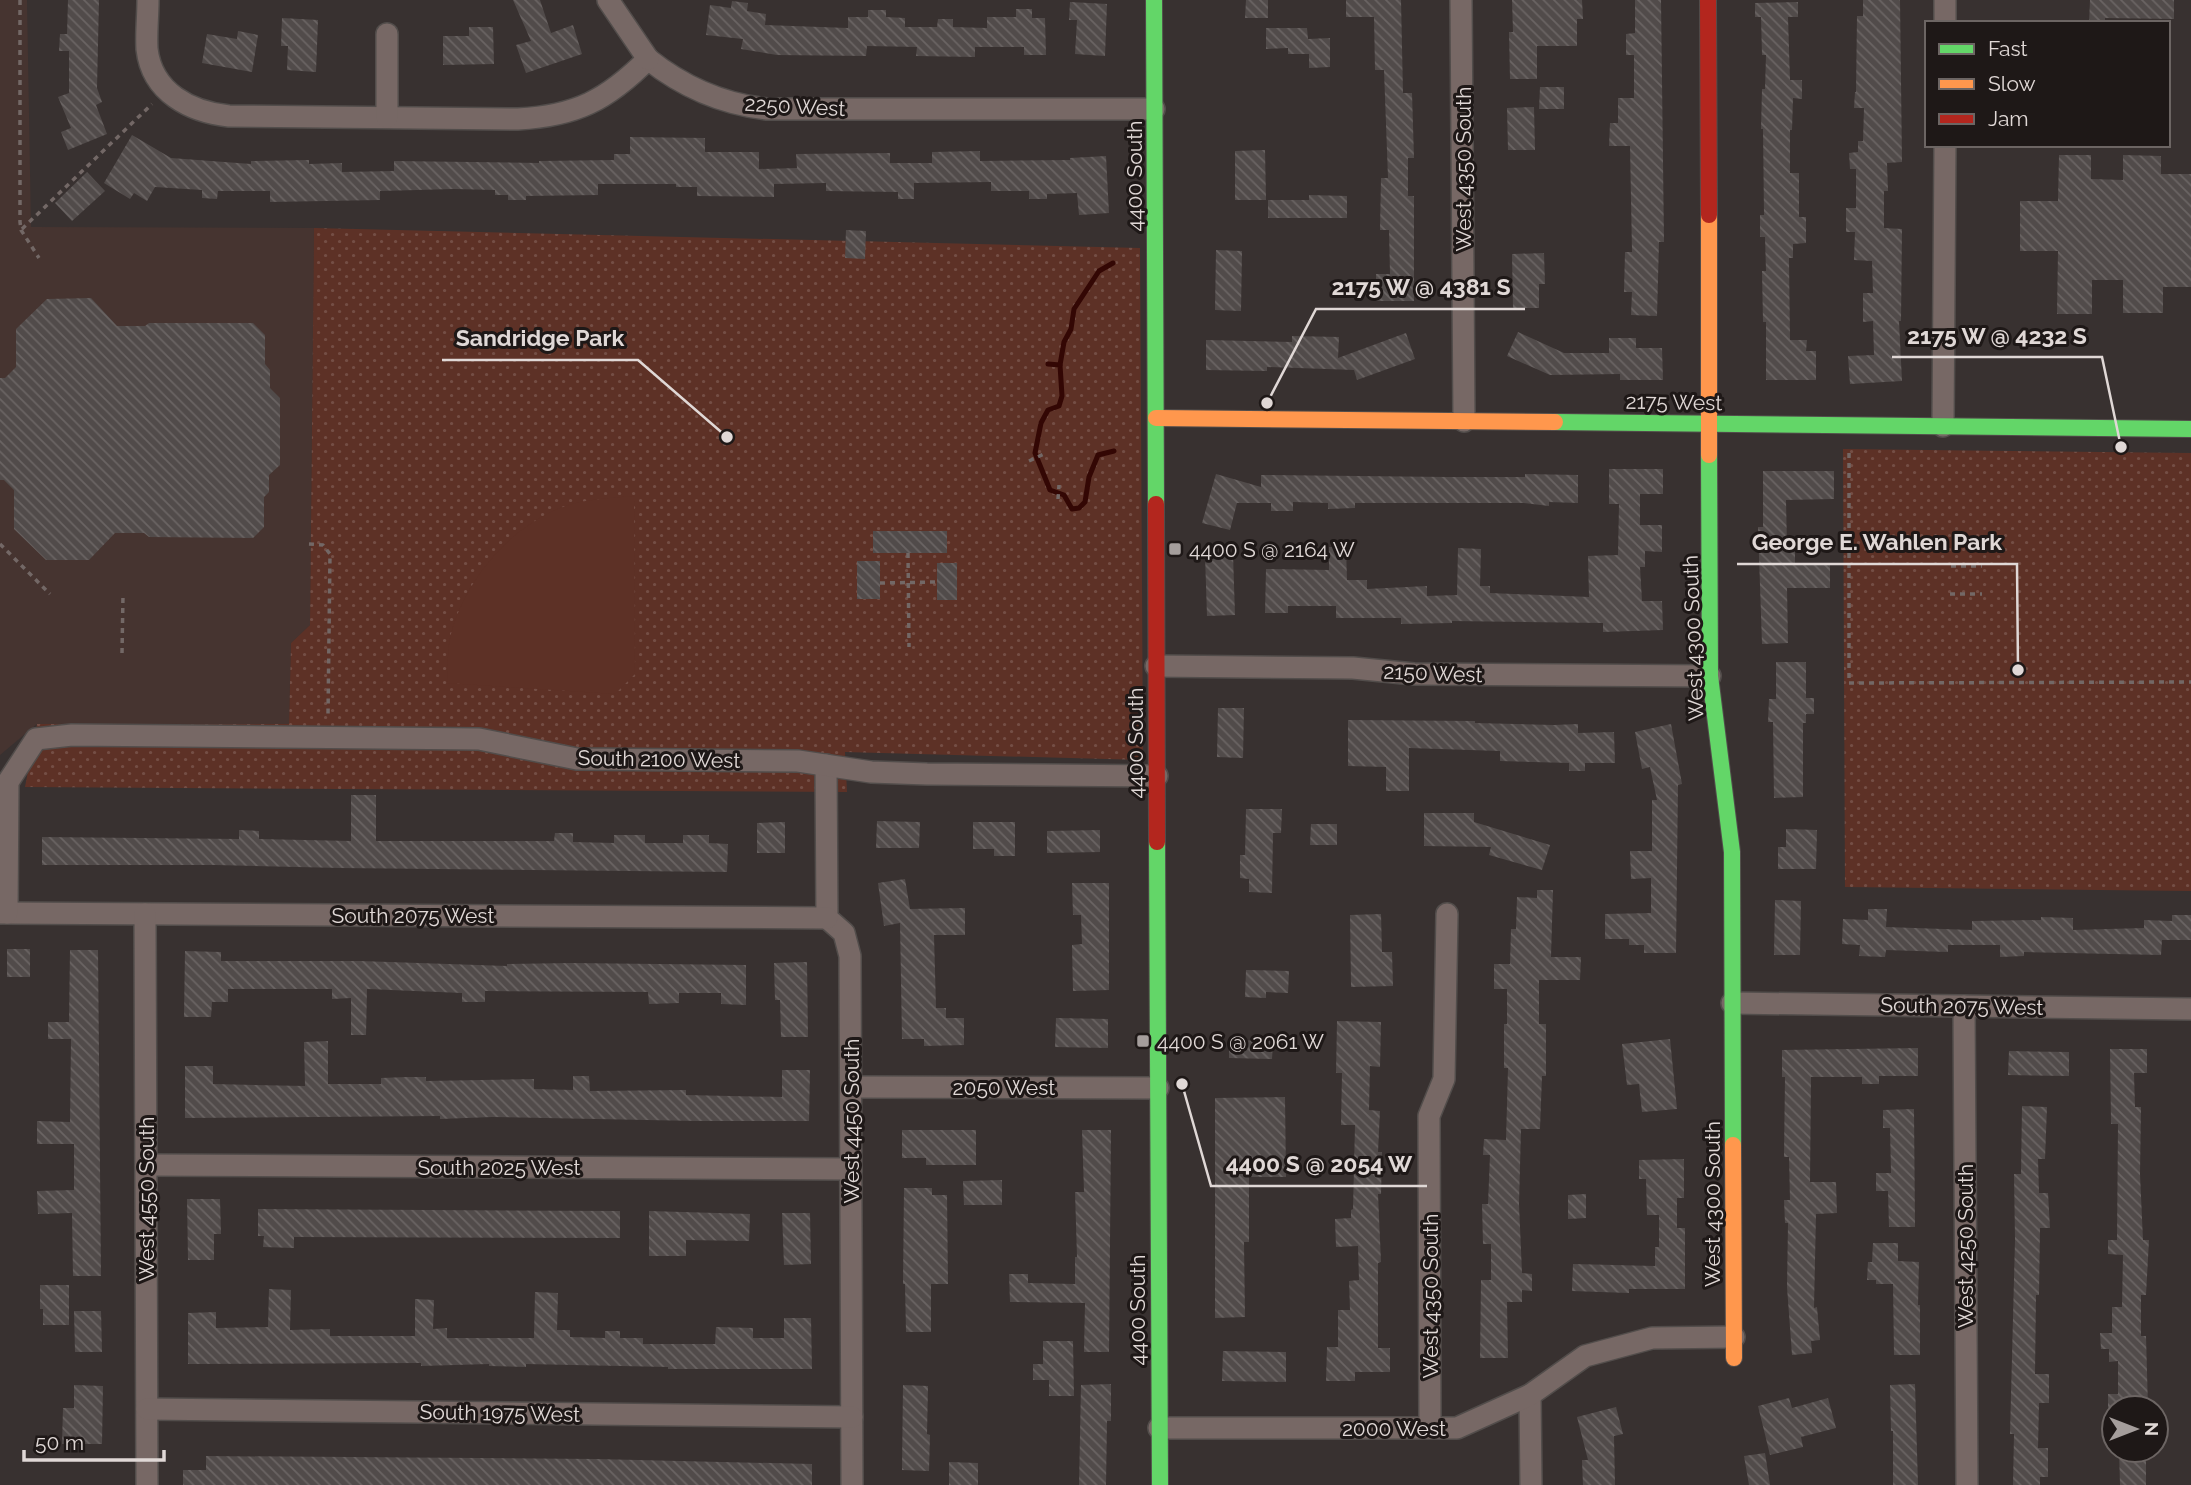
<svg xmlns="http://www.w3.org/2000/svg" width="2191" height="1485" viewBox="0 0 2191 1485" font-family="Raleway,sans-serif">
<defs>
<pattern id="green-dots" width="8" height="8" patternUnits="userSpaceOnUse" patternTransform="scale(1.75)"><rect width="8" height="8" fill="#5d3126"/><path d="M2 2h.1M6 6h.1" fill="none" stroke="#744e45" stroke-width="1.8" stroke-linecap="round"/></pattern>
<pattern id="building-back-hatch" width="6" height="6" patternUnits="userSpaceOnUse" patternTransform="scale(1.75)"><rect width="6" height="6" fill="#514b4a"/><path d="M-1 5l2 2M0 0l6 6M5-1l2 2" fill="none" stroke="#6a6463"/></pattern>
</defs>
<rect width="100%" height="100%" fill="#383130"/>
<!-- built -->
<path fill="#463430" d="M0 0H27L31 227 314 228 310 625 291 643 289 724H37L0 755Z"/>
<!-- green -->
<g fill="url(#green-dots)">
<path d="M314 228 1140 248 1143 760 845 752 847 792 25 787 37 724H289L291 643 310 625Z"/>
<path d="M1843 449 2191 453V891L1845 887Z"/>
</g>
<!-- pitch -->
<path fill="#5d3126" d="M634 496 635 674 615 694 447 683C448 667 447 649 451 634 465 581 508 529 560 508 583 499 610 498 634 496Z"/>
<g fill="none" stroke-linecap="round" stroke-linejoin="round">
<!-- stream -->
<g stroke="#330704" stroke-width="5">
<path d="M1048 364 1060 365 1062 396 1059 406 1048 410 1041 423 1035 453 1050 490 1064 495 1072 509 1079 508 1085 502 1089 477 1098 455 1114 451"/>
<path d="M1060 365 1064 342 1071 329 1074 309 1099 271 1113 263"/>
</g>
</g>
<!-- building -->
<g fill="url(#building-back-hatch)">
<path d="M68 0H99L97 88 102 102 96 105 107 134 68 150 61 132 71 128 58 97 69 93V51H59L60 34H67Z"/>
<path d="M513 0H540L551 33 573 25 582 54 526 73 516 45 531 41Z"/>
<path d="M1246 0H1268V18H1245Z"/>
<path d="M1346 0H1401L1403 93H1412L1414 158H1408V196H1414V301H1376V274H1390L1389 230H1380L1381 178H1388L1384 70H1375L1374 17H1346Z"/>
<path d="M1512 0H1582L1583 19H1577V46H1537V79H1510L1509 32H1513Z"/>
<path d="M1635 0H1661L1664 242H1659L1657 316 1631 315 1632 292H1624L1625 252H1632L1630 146H1609L1610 123H1618V98H1634V55H1626V34L1635 33Z"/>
<path d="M1863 0H1900L1902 162 1887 163 1888 191H1884V228L1902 229 1901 321H1899L1902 381 1850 384 1848 356 1874 355 1873 321 1863 322V293H1873L1872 261 1854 260 1855 232H1846V208H1856V169H1850L1849 153 1858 152V141H1863L1864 108H1854L1855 92H1856L1857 16H1863Z"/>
<path d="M2090 0H2174V19L2105 18V23H2089Z"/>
<path d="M732 1 748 3 747 11 766 14 765 25 848 28V17H868V10H886V17L905 18V27H937L938 19H953V27L987 28V17H1016V9H1032V18H1045L1046 55H1024V47H975V57L916 56 917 47 867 46 866 56 777 55 741 49 743 39 706 35 710 5 731 8Z"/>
<path d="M1070 2 1107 4 1105 56 1075 54 1077 20H1069Z"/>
<path d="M1798 2V17H1788L1790 80H1802V99L1793 98 1792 130H1790V173H1799V217H1806V243L1793 244V258H1789L1790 340H1807L1806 351H1816V380H1766V322H1763L1762 271H1766L1765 237H1760V215H1764L1763 129H1761L1762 89H1765L1766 55H1762L1761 17H1755V3Z"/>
<path d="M282 18 318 20 316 72 287 70 288 46H281Z"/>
<path d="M469 27H493L494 64 443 65V36H469Z"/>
<path d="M1266 28H1307L1308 39 1330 38V67L1309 68V54H1288V48L1266 49Z"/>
<path d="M238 31 258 35 252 72 202 63 207 34 237 39Z"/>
<path d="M1540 87H1564V109H1539Z"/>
<path d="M1534 107 1535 150H1508L1507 108Z"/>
<path d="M132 135 171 158 251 164V161L309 160V164L342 163V172L394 171V161L539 163V161L614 160V154H630V137L705 138V152H759V169L797 168 796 154 890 153V163H932V152L980 151V161L1070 160V158L1106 156 1109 213 1079 215 1077 193 1047 194V199H1029V191H991V182L914 183V199H898V192L826 191V183L774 184V197L697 196V187H676V184H598V195L526 196V200H508V195H495V190L454 189 380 191V200L270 202V191H218L217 199 202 198V190L155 187 147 201 134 193 130 199 104 183Z"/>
<path d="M1265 150 1266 200H1235V151Z"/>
<path d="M2059 155H2091V179L2123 180V155L2161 156V174H2191V287H2163V313H2123V280H2092V314H2057L2058 251H2020V201H2058Z"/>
<path d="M87 172 105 191 72 221 55 203Z"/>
<path d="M1309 195 1347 196V218H1268V200H1309Z"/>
<path d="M846 230 866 231 865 259 845 258Z"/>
<path d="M1216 250 1242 251 1241 311 1215 310Z"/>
<path d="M1544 253 1545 284H1539V308H1513L1512 254Z"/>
<path d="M91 298 117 326H145L149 323H253L265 335V364L270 370V388L280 398V465L269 475V492L264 497V527L253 538 149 537 144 533H115L89 560H46L14 529V490L4 480H0V378H5L16 367V329L47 299Z"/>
<path d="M1518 332 1564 353H1609V338H1636V348H1662L1663 380H1620V374L1550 375 1507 356Z"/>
<path d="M1406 333 1415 359 1357 380 1354 370 1267 367V371L1206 370V340L1292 342V336L1339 337 1338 358Z"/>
<path d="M1609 469H1663V494H1640V525H1662V552L1645 551V567H1640L1642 601H1662L1663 630 1603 632V623L1452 621V623L1401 624V618H1336V606H1288V613H1265L1266 569 1329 570V547H1346L1347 580H1367V589L1427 586V596L1457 595 1458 548 1481 549 1480 586H1490V593L1589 597 1588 556 1618 555 1619 504H1609Z"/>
<path d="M1763 471H1834V499L1786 500 1787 546H1795V564L1830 565V588H1787L1788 643 1762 644 1758 527H1763Z"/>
<path d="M1216 474 1261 487V475L1447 477H1525V474L1578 475V503L1549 502V506L1524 503H1355V508L1328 509V503L1293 502V511H1271V503H1237L1230 530 1202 523Z"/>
<rect x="873" y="531" width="74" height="22"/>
<path d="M1233 554 1235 615 1207 616 1205 555Z"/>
<rect x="857" y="561" width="23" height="38"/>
<rect x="937" y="563" width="20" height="37"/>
<path d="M1776 662H1806V698H1814V714H1806V723H1803V797L1774 798 1773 722H1768L1769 699H1776Z"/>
<path d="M1218 708H1244L1243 758 1217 757Z"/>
<path d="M1348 720 1475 721V723L1554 725 1578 724V733L1614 732 1615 763H1585V771H1569V763L1500 761V751L1409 748V791H1386V767L1348 766Z"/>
<path d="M1671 724 1682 784 1678 785 1676 953H1644V945H1629V939H1605V914L1651 913V878L1631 879 1630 851H1652V800H1657L1650 767 1642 769 1635 732Z"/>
<path d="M351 795H376V841H554L555 833H573V842L614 843V835H645V843H683V835H709V843L728 844 727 872 340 868 216 865H42V837L239 839V830L259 831V839L351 841Z"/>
<path d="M1246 809H1282L1281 833H1273L1272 893 1249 892V879L1240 878V855H1245Z"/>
<path d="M1424 813H1474V822L1550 845 1542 870 1489 855 1491 847 1424 846Z"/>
<path d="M877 821 920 822 919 848H876Z"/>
<path d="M785 822V853H757V823Z"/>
<path d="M973 822H1015V856H994V849H973Z"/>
<path d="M1311 824H1337V845H1310Z"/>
<path d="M1786 829 1817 830 1816 869H1778V847H1786Z"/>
<path d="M1100 830V852L1047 853V831Z"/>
<path d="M905 879 910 909 965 908V935H934L936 1008H946V1018H964V1045L924 1046V1039H902L900 923 884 926 878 883Z"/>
<path d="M1072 883H1109V990L1073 991 1072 945 1082 944 1081 915H1073Z"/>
<path d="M1537 890H1553L1551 957H1581L1580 980H1539V1024H1546V1076H1542L1540 1129H1521L1519 1204 1522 1273 1532 1274V1291L1522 1290V1302H1507L1508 1358H1480L1481 1280H1491V1244H1483L1482 1204H1488L1490 1155H1483L1484 1139 1506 1140 1508 1068H1504V1024H1507V989H1494V964H1510L1511 929H1516L1517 897 1537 898Z"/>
<path d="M1775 900 1801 901 1800 955H1774Z"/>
<path d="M1868 909H1887L1886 927 1972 930V921L2041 920V917L2073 918V930L2144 928V920L2172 921V915H2191V940H2162L2161 955 2024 952V956L2000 957V945H1948V952L1886 950 1885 957 1859 956 1860 945 1842 944 1843 919 1868 920Z"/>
<path d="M1381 914 1382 952H1392L1393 986 1351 987 1350 915Z"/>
<rect x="7" y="949" width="23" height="28"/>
<path d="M70 950H98L101 1276H73L72 1213 38 1214 37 1191 74 1190V1144H37V1121L70 1122 71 1039H48V1022H69Z"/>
<path d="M185 951 221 952V961H360L507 966V964L571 963 746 965V1005L721 1004V993H679V1003L649 1004 648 992 485 991V1002H462V993L367 989 366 1035H351V998L332 999V989H228V1002H212L211 1017H184Z"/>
<path d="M807 962 808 1037H781L780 1000H775L774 963Z"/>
<path d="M1246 970 1289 971 1288 993 1266 992V998L1245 997Z"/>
<path d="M1056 1018 1108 1019V1048L1055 1047Z"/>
<path d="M1337 1021 1381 1022 1380 1067 1370 1066 1369 1110 1380 1111 1378 1152H1382L1381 1194H1378L1381 1262 1378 1263V1348H1390V1372H1355V1381H1326L1327 1347H1338V1310H1350L1349 1281 1359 1280 1358 1246 1336 1247 1335 1219 1351 1218V1210L1353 1209 1355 1125H1341L1342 1073H1336Z"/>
<path d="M1670 1039 1677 1109 1642 1112 1639 1084 1627 1085 1622 1044Z"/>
<path d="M1229 1040 1273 1041 1272 1059 1229 1058Z"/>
<path d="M328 1041V1084H381V1078L407 1077H426V1081L534 1079V1089L573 1090V1076H589L590 1091 686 1090V1095L782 1097V1070H810L809 1121H696L492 1117 440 1119V1116L185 1118V1066H213V1084L305 1086 304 1042Z"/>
<path d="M1918 1048V1076H1879V1084H1862V1077H1811L1810 1182H1836L1837 1213 1816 1214 1814 1308 1817 1307 1820 1340 1811 1341 1812 1353 1792 1355 1787 1287 1788 1223H1785L1784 1200H1790L1789 1157H1784L1785 1077H1782V1050Z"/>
<path d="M2110 1049H2147V1073H2134L2135 1107H2141L2140 1174 2143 1240H2149L2146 1295H2141V1336H2146L2148 1408H2108V1394H2118V1361L2109 1362V1349H2101L2100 1333H2112V1307H2122L2123 1255 2108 1254V1240H2117L2118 1124H2111Z"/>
<path d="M2009 1051 2069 1052V1076L2008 1075Z"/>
<path d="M1285 1097 1286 1177H1249V1242H1244L1245 1317 1215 1318V1098Z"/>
<path d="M2022 1106 2047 1107 2045 1159H2038L2039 1193H2048L2050 1228H2040L2039 1295H2036L2035 1374H2049V1403H2039L2038 1448H2048V1477H2040V1485H2013L2014 1434H2010L2015 1240 2014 1174H2021Z"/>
<path d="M1914 1109 1915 1227H1889L1888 1191H1876V1173H1891L1890 1128H1883V1110Z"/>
<path d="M902 1130H976V1165H926V1158H902Z"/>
<path d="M1082 1130H1111L1109 1352H1084L1085 1303 1010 1302 1009 1274H1028V1283L1075 1284V1257H1077L1075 1192H1084Z"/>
<path d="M1684 1159V1198H1677V1228H1685V1289H1629V1293L1572 1291 1573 1264 1655 1266V1247H1659V1215H1647L1646 1179H1639V1160Z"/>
<path d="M1002 1180V1205H964L963 1181Z"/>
<path d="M904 1188H932V1195H947L948 1284H931V1332H906L905 1284H903Z"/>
<path d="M1586 1194V1218L1568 1219V1195Z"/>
<path d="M187 1199H220L221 1234H214V1260H188Z"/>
<path d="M258 1209 620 1211V1238L294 1237V1248L263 1247 264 1236H258Z"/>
<path d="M649 1211 750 1214 749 1241 686 1240V1256H649Z"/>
<path d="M782 1213H810L811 1264 784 1265Z"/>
<path d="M1873 1243H1898V1261L1919 1262 1918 1305H1920V1355H1894L1893 1284H1876V1280H1867L1868 1262H1872Z"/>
<path d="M40 1285H69V1325H43V1309H40Z"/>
<path d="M269 1289 291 1290 290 1330 330 1329V1336H415V1299L434 1300 433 1329 447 1328V1338H534L535 1292 558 1293 557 1330H570V1337L605 1338V1331H620V1338H643V1344H715L716 1327 753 1328V1338H784V1318H811L812 1369H668V1367L526 1364V1367L489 1366V1364L421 1366V1363L188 1364V1313L216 1312V1328L268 1327Z"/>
<path d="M74 1311H101L102 1352H75Z"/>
<path d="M1043 1341H1073L1074 1396H1049V1380H1033V1364H1043Z"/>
<path d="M1223 1351 1286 1352V1382L1222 1381Z"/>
<path d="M1111 1384V1421H1107L1106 1485H1079L1081 1385Z"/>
<path d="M1915 1384 1918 1485H1893V1431H1891L1890 1385Z"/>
<path d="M74 1385 103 1386 102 1444H62L63 1408H74Z"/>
<path d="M903 1385 928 1386 927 1434 930 1435 929 1471 902 1470Z"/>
<path d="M1789 1398 1792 1408 1828 1398 1836 1428 1801 1437 1803 1447 1770 1455 1758 1406Z"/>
<path d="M1616 1407 1623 1434 1614 1436 1615 1485H1583L1582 1460H1588L1577 1417Z"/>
<path d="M2119 1450H2146V1485H2120Z"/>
<path d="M1765 1453 1770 1485H1749L1744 1456Z"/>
<path d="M206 1456 596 1459 812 1464V1485H183V1470H206Z"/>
<path d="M949 1462 978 1463V1485H949Z"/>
</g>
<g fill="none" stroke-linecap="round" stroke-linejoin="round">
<defs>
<g id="street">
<path d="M148 0C148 16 146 33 147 49 152 93 191 112 229 116L518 119C576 116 607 100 648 59 683 87 722 104 767 109H1154"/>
<path d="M608 0 648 59"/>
<path d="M1461 0 1464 421"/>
<path d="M1945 23V0"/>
<path d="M387 34V117"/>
<path d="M1943 426 1945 145"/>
<path d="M1156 666 1353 668 1414 674 1710 676"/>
<path d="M826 765 827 918 844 933 850 956 852 1485"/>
<path d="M0 913 827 918"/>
<path d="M7 913 8 782 36 739 72 735 479 739 577 759 798 761 871 772 927 774 1157 776"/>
<path d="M145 914 147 1485"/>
<path d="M1732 1003 2191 1009"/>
<path d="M1964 1006 1967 1485"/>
<path d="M851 1087 1158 1088"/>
<path d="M146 1165 851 1169"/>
<path d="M1530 1395 1531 1485"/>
<path d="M147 1409 852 1417"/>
<path d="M1159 1428H1457L1530 1395 1585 1356 1652 1338 1734 1337"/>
<path d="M1430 1428 1429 1116 1444 1079 1447 914"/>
</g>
<g id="fast">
<path d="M1154 0 1156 504"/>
<path d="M1555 422 2191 429"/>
<path d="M1709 455 1710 676 1732 852 1733 1145"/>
<path d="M1157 842 1160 1485"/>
</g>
<g id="slow">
<path d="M1709 215V455"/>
<path d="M1156 418 1555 422"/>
<path d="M1733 1145 1734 1358"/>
</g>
<g id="jam">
<path d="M1708 0 1709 215"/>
<path d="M1156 504 1157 842"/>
</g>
</defs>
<!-- street casing -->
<use href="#street" stroke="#524d4b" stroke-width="24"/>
<!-- fast casing -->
<use href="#fast" stroke="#524d4b" stroke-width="18"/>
<!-- slow casing -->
<use href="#slow" stroke="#524d4b" stroke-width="18"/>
<!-- jam casing -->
<use href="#jam" stroke="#524d4b" stroke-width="18"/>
<!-- path -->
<g stroke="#736866" stroke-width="3.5" stroke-dasharray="5 5" stroke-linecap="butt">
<path d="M20 0V222L21 230 39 258"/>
<path d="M22 229 152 104"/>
<path d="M1849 453V683L2191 682"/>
<path d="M1029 461 1046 453"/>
<path d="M1058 499 1059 485"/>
<path d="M0 544 50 594"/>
<path d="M309 544 323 545 330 554 328 715"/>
<path d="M908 553 909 647"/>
<path d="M1951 566H1982"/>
<path d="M880 583 937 582"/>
<path d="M1950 594H1982"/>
<path d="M122 653 123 595"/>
</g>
<!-- street -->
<use href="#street" stroke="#776865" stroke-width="21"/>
<!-- fast -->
<use href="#fast" stroke="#63d668" stroke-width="16"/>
<!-- slow -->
<use href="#slow" stroke="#ff974d" stroke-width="16"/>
<!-- jam -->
<use href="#jam" stroke="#b3261e" stroke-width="16"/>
</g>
<!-- markers -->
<g fill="#a59e9c" stroke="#1e1817" stroke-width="2.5">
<rect x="1168" y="542" width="14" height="14" rx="3.5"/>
<rect x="1136" y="1034" width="14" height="14" rx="3.5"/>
</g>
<g text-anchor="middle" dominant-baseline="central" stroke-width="6" stroke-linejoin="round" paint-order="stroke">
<!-- street labels -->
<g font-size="21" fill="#e0d8d6" stroke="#1e1817">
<text transform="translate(795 106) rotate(3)">2250 West</text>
<text transform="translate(1463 169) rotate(-90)">West 4350 South</text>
<text transform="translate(1134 176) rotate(-90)">4400 South</text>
<text transform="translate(1674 402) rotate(1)">2175 West</text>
<text transform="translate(1693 638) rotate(-92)">West 4300 South</text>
<text transform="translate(1433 673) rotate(2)">2150 West</text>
<text transform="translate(1135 743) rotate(-90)">4400 South</text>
<text transform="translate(659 759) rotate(1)">South 2100 West</text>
<text x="413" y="915">South 2075 West</text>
<text transform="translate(1962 1006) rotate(1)">South 2075 West</text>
<text x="1004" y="1087">2050 West</text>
<text transform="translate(851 1121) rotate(-90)">West 4450 South</text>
<text x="499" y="1167">South 2025 West</text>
<text transform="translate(146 1199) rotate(-90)">West 4550 South</text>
<text transform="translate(1712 1204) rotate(-90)">West 4300 South</text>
<text transform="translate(1965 1246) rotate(-90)">West 4250 South</text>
<text transform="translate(1430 1296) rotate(-90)">West 4350 South</text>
<text transform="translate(1137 1310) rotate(-90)">4400 South</text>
<text transform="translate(500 1413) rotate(1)">South 1975 West</text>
<text x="1394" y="1428">2000 West</text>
</g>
<!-- poi labels -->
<g font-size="21" fill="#e0d8d6" stroke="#1e1817" text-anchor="start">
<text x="1189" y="549">4400 S @ 2164 W</text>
<text x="1157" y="1041">4400 S @ 2061 W</text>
</g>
</g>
<!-- callouts -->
<path fill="none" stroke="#e0d8d6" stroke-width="2.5" d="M1267 403L1316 309H1525M2121 447L2102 357H1892M727 437L638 360H442M2018 670L2017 564H1737M1182 1084L1211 1186H1427"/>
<g fill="#e0d8d6" stroke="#1e1817" stroke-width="2.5">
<circle cx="1267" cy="403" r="7"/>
<circle cx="2121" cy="447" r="7"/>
<circle cx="727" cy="437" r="7"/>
<circle cx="2018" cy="670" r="7"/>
<circle cx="1182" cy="1084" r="7"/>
</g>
<g font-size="23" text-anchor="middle" font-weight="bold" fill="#e0d8d6" stroke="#1e1817" stroke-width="6" stroke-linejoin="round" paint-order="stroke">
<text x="1421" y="295">2175 W @ 4381 S</text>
<text x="1997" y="344">2175 W @ 4232 S</text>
<text x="540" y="346">Sandridge Park</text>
<text x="1877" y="550">George E. Wahlen Park</text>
<text x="1319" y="1172">4400 S @ 2054 W</text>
</g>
<!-- legend -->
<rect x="1925" y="21" width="245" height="126" fill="#1e1817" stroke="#6c6563" stroke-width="2"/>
<rect x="1939" y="44" width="35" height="10" fill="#63d668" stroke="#6c6563" stroke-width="2"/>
<text x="1988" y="56" font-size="21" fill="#e0d8d6">Fast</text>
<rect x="1939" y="79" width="35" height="10" fill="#ff974d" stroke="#6c6563" stroke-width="2"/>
<text x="1988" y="91" font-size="21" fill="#e0d8d6">Slow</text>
<rect x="1939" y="114" width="35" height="10" fill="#b3261e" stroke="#6c6563" stroke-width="2"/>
<text x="1988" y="126" font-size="21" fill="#e0d8d6">Jam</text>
<!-- north arrow -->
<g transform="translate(2135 1429) rotate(90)"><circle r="33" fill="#1e1817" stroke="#6c6563" stroke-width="2"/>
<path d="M0-5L12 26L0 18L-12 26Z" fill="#a59e9c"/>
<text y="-10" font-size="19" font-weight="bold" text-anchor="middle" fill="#e0d8d6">N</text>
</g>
<!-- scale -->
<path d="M24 1450v10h140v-10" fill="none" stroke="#e0d8d6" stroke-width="3.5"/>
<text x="35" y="1450" font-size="21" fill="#e0d8d6" stroke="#1e1817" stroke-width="5" paint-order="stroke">50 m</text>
</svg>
